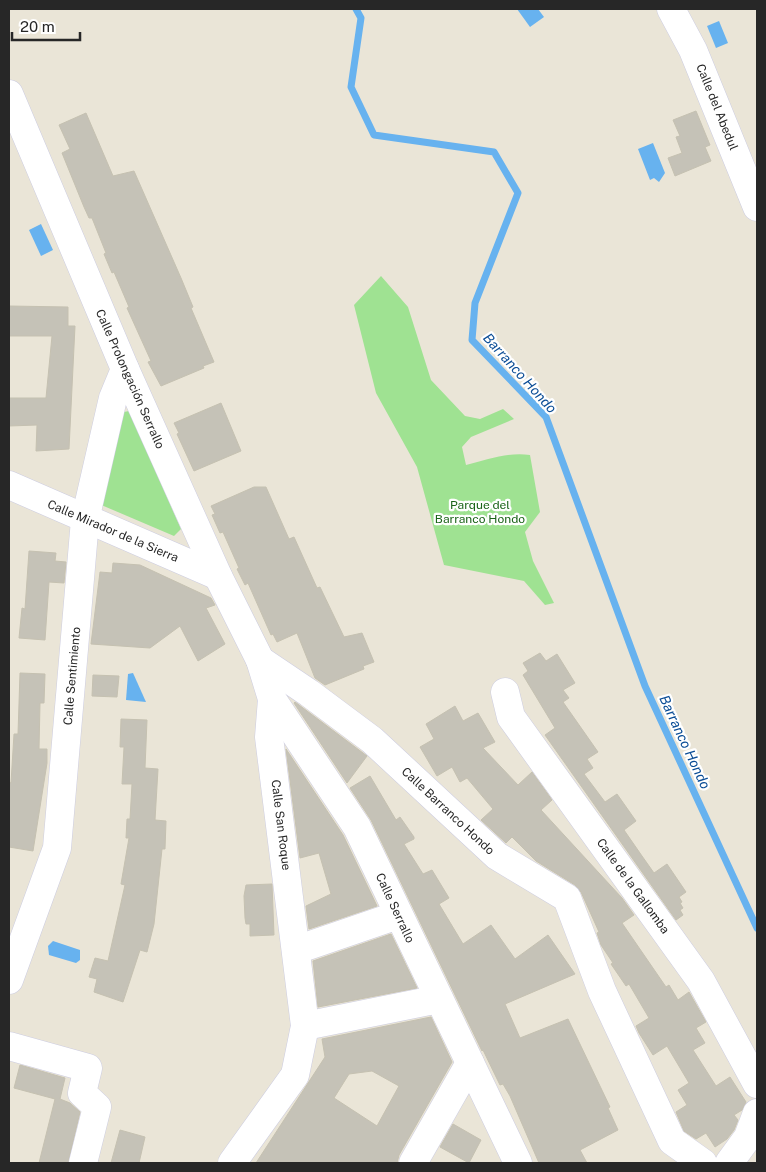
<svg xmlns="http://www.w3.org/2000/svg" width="766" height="1172" viewBox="0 0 766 1172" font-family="'Public Sans',sans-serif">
<rect width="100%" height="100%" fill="#eae5d7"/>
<!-- green -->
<g fill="#9fe292">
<path d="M381 276 408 307 431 380 465 416 480 419 503 409 514 419 471 437 462 447 466 465C488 460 506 452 530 455L540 512 525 532 533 561 554 603 545 605 524 581 444 565 417 467 376 393 354 305Z"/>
<path d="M129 411 181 529 174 536 99 504 119 413Z"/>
</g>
<!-- water -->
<g fill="#67b2ef">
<path d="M517 9H538L544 17 530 27Z"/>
<path d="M719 21 728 43 716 48 707 26Z"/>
<path d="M653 143 665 173 659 182 654 178 650 180 638 149Z"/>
<path d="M41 224 53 250 41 256 29 230Z"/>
<path d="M133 673 146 702 126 700 128 674Z"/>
<path d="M53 941 80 950V960L76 963 49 955 48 946Z"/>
</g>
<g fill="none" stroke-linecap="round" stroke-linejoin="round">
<!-- stream -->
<path stroke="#67b2ef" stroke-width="7" d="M356 9 361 18 351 87 374 135 494 152 518 193 475 303 472 340 546 417 645 686 757 928"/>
</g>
<!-- building -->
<g fill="#c5c2b7" stroke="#c5c1b1" fill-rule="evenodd">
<path d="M696 111 710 145 705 147 711 161 675 176 668 158 682 153 676 137 680 136 673 120Z"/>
<path d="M86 113 113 176 134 171 181 278 193 307 191 308 214 362 203 366 204 368 161 386 148 362 151 361 127 308 129 307 114 272 112 273 104 254 106 253 92 218H89L84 207 62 153 70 149 59 125Z"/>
<path d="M9 306 68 307V326H75L69 449 36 451 37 425 9 426V398H46L52 336H9Z"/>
<path d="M221 403 241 451 194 471 177 434 179 433 174 423Z"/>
<path d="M254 487H266L289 539 294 537 317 588 320 587 344 637 362 633 374 662 363 666 364 669 325 685 315 678 297 633 277 642 273 634 271 635 248 583 245 585 237 569 239 568 223 532 220 533 212 515 215 514 211 506Z"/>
<path d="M29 551 56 553 55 561 66 562 64 583 49 582 45 640 19 638 22 608 25 609Z"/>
<path d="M113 563 140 565 211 598 215 605 206 608 225 644 198 661 180 626 150 648 91 644 100 572 112 573Z"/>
<path d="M540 653 546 661 557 654 575 683 563 690 569 698 563 702 598 752 587 759 593 768 584 774 605 802 617 794 636 821 624 830 642 856 654 873 667 864 686 892 679 897 682 902 680 903 683 908 680 910 683 915 676 920 545 735 555 728 523 675 528 671 523 663Z"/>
<path d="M20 673 45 674 44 703H40L39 749H47V763L33 851 9 847V782L11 783 14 734H18Z"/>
<path d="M93 675 119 676 117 697 92 696Z"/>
<path d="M295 702 367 756 347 783 294 703Z"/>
<path d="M455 706 463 721 478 713 495 742 483 748 518 785 532 772 552 800 541 810 622 898 634 915 622 923 666 987 669 985 678 1000 689 992 706 1022 696 1028 705 1043 693 1050 716 1086 730 1077 746 1102 742 1110 734 1115 738 1120 734 1130 727 1139 715 1147 706 1133 696 1139 684 1131 676 1112 687 1105 678 1090 689 1083 667 1046 653 1055 639 1033 636 1026 649 1018 629 984 626 986 611 964 613 963 601 945 597 933 599 932 581 892 575 885 536 861 512 837 506 843 481 820 493 809 467 778 460 782 452 767 437 776 420 747 434 739 426 724Z"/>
<path d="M121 719 147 720 145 768 158 769 155 820 166 821 165 849H162L154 924 147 952 140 950 123 1002 94 992 97 979 89 977 95 958 108 961 125 885 121 884 129 838H126L127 819H130L132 784H122L124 747H120Z"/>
<path d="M286 749 343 835 377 906 309 929 306 906 331 894 319 853 300 858Z"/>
<path d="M370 776 396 820 400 817 414 837V839L404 844 423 874 432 870 449 898 439 904 463 944 491 925 515 959 548 935 575 974 505 1004 520 1038 568 1019 610 1107 608 1108 618 1130 580 1150 587 1163H539L510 1096 503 1084 500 1085 483 1050 482 1051 371 820 350 788Z"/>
<path d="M272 884 274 935 250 936V924H246L245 918 244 896 246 885Z"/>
<path d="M391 934 417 988 318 1007 313 961Z"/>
<path d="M431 1017 452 1062 399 1155 397 1163H256L325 1057 322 1039ZM372 1071 399 1086 377 1126 334 1098 349 1074Z"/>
<path d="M20 1065 65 1078 60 1099 70 1103 80 1112 68 1163H39L55 1099 14 1088Z"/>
<path d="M453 1124 481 1140 469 1163 440 1147Z"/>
<path d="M120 1130 145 1137 139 1163H111Z"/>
</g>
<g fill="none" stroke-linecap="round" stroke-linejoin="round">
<defs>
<g id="minor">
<path d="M671 9 693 50 757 207"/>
<path d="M9 94 125 369 218 576 260 660 272 699 357 827 518 1163"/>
<path d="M9 485 218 576"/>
<path d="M260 660 309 693 372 740 497 856 567 898 602 991 672 1141 703 1163"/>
<path d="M505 692 511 717 701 981 757 1084"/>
<path d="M296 950 398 915"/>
<path d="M9 980 57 848 85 520 113 398 125 369"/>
<path d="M305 1026 439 999"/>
<path d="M9 1046 88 1068 82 1093 97 1107 83 1163"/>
<path d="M232 1163 295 1075 305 1026 269 737 272 699"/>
<path d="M413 1163 470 1063"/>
<path d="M729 1163 748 1137 757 1113"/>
</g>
</defs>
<!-- minor casing -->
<use href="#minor" stroke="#cdcde1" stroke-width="29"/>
<!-- minor -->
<use href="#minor" stroke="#fff" stroke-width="28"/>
</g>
<g text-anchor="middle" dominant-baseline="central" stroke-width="4.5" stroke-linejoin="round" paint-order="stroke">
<!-- street labels -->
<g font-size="12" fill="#272727" stroke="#fff">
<text transform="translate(717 107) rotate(68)">Calle del Abedul</text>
<text transform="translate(130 379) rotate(66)">Calle Prolongación Serrallo</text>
<text transform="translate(113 531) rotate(23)">Calle Mirador de la Sierra</text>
<text transform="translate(72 676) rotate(-85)">Calle Sentimiento</text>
<text transform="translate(448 811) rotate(43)">Calle Barranco Hondo</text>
<text transform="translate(281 825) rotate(83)">Calle San Roque</text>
<text transform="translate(633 886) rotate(54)">Calle de la Gallomba</text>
<text transform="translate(395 908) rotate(65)">Calle Serrallo</text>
</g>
<!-- park labels -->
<g font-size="12" fill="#1a6318" stroke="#fff">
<text x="480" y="505">Parque del<tspan x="480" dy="14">Barranco Hondo</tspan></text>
</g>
<!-- water labels -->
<g font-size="14" font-style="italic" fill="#0b4d96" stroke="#fff">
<text transform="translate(520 373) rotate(48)">Barranco Hondo</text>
<text transform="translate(685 742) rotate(65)">Barranco Hondo</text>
</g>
</g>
<!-- border -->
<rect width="766" height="1172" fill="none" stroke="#272727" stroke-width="20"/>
<!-- scale -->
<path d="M12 32v8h68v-8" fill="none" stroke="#272727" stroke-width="2.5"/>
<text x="20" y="32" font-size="15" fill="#272727" stroke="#ffffff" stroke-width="4" paint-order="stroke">20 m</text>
</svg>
